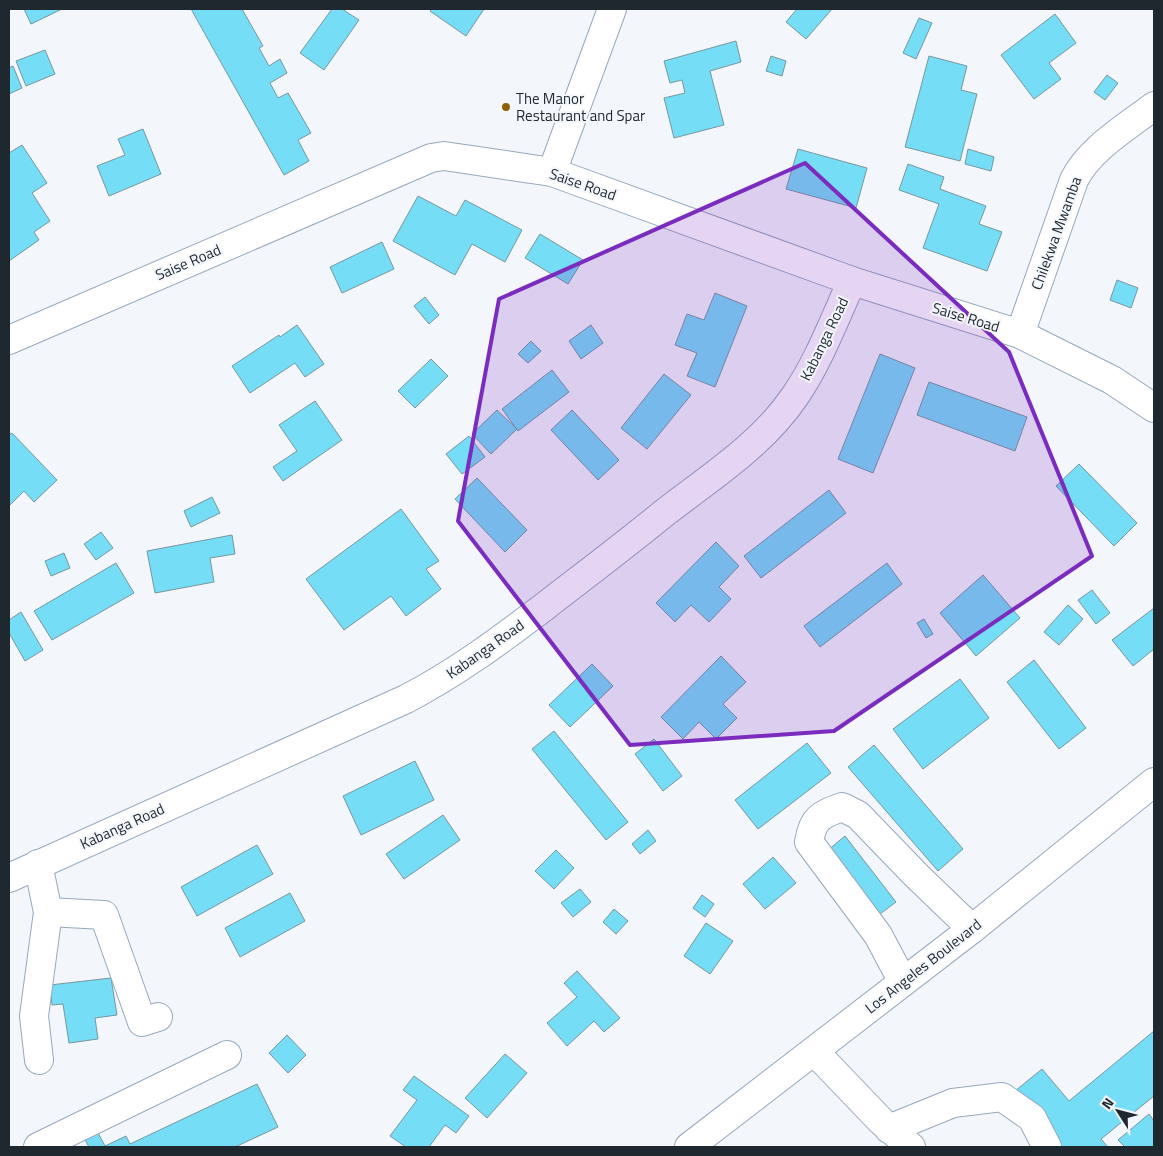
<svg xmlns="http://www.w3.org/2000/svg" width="1163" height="1156" viewBox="0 0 1163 1156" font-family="'Titillium Web',sans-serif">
<rect width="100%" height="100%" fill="#f3f7fb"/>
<!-- building -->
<g fill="#76ddf6" stroke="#77969e">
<path d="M24 9H62L31 24Z"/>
<path d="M191 9H242L263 46 259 48 269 66 280 59 287 73 270 83 278 98 288 93 311 133 298 140 309 161 284 175Z"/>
<path d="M332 9H342L359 20 324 70 300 53Z"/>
<path d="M432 9H484L466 36 430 11Z"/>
<path d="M797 9H832L806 39 786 22Z"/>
<path d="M1055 14 1076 43 1049 63 1061 79 1034 99 1001 55Z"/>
<path d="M919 18 932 23 916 59 903 53Z"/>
<path d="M736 41 741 62 710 71 724 125 674 138 664 98 685 93 682 80 670 83 664 61Z"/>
<path d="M45 50 55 74 26 86 16 61Z"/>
<path d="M771 56 786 61 782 76 766 71Z"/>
<path d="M929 56 967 66 961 90 977 94 960 161 905 147Z"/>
<path d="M13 66 22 88 9 94V68Z"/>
<path d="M1107 75 1118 83 1105 100 1094 92Z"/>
<path d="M143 129 161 174 109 196 97 166 125 155 118 139Z"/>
<path d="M22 145 47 183 32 193 50 221 34 232 39 240 9 261V153Z"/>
<path d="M798 149 867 168 856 208 786 189Z"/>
<path d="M968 149 994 157 991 171 965 164Z"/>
<path d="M908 164 944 177 940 189 986 206 979 224 1002 232 987 271 923 248 939 204 899 190Z"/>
<path d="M418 196 456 216 465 200 522 230 505 262 472 244 455 275 393 241Z"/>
<path d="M540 234 583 260 568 284 525 258Z"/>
<path d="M382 242 394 269 342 293 330 267Z"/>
<path d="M1117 280 1138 288 1131 308 1110 300Z"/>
<path d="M715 293 747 306 715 387 687 376 697 353 675 345 687 314 704 320Z"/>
<path d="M425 297 439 315 429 324 414 306Z"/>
<path d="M297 325 324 364 305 377 295 363 250 393 232 366 279 335 280 337Z"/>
<path d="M591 325 603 343 581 359 569 341Z"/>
<path d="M531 341 541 351 528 363 518 354Z"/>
<path d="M880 354 915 368 873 473 838 459Z"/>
<path d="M431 359 448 376 415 408 398 391Z"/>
<path d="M552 370 569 392 518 431 502 409Z"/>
<path d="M664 374 691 395 647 449 621 428Z"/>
<path d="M929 382 1027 417 1015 451 917 415Z"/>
<path d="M315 401 342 440 283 481 273 467 297 451 279 425Z"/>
<path d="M497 410 517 429 491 454 472 434Z"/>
<path d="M572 410 619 460 598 480 551 430Z"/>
<path d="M12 433 57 480 34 502 24 491 9 506V435Z"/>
<path d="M469 436 485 457 462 474 446 454Z"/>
<path d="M1079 464 1137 523 1114 546 1056 486Z"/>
<path d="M477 478 527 530 505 552 455 499Z"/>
<path d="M829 490 846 513 761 578 744 556Z"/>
<path d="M212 497 220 513 191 527 184 511Z"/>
<path d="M401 509 439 561 426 569 441 589 406 616 391 596 344 630 306 579Z"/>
<path d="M101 532 113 548 96 560 84 544Z"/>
<path d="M232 535 235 554 210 558 214 582 155 593 147 551Z"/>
<path d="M716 542 739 566 719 587 731 599 709 622 691 605 675 622 656 603Z"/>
<path d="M64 553 70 568 51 576 45 561Z"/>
<path d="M116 563 134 593 52 640 34 611Z"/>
<path d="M887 563 902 584 820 647 804 626Z"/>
<path d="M983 575 1020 618 976 656 940 613Z"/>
<path d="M1092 590 1110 613 1096 624 1078 600Z"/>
<path d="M1068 605 1083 619 1059 645 1044 632Z"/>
<path d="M1154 608V649L1133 666 1112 640Z"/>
<path d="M21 612 43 650 25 661 9 633V620Z"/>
<path d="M924 619 933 634 926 638 917 623Z"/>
<path d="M721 656 746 682 723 704 737 718 716 739 699 722 683 739 661 717Z"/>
<path d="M1034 660 1086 728 1059 749 1007 682Z"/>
<path d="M592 664 613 686 570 727 549 705Z"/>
<path d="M960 679 989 718 923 769 893 729Z"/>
<path d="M554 731 628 822 606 840 532 749Z"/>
<path d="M654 739 682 776 663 791 635 754Z"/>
<path d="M807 743 831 773 758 829 735 800Z"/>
<path d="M874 745 963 849 938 871 848 767Z"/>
<path d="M415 761 434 800 361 835 343 796Z"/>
<path d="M443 815 460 840 404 879 386 854Z"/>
<path d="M648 830 656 841 640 854 632 844Z"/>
<path d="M845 836 896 902 872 920 822 855Z"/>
<path d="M257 845 273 874 197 916 181 887Z"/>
<path d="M556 850 574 868 554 889 535 871Z"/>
<path d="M773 857 796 883 765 909 743 884Z"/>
<path d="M580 889 591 902 573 917 561 903Z"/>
<path d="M290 893 305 921 240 957 225 928Z"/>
<path d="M702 895 714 904 705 917 693 908Z"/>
<path d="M614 909 628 921 616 934 603 922Z"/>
<path d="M706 923 733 941 710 974 684 956Z"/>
<path d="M577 971 620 1018 604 1032 594 1021 567 1046 547 1023 577 997 564 983Z"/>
<path d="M111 978 117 1015 95 1018 98 1039 69 1043 63 1004 52 1005 50 985Z"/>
<path d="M1154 1031V1096L1101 1139 1108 1147H1061L1015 1091 1042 1069 1069 1101Z"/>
<path d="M287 1035 306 1055 288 1073 269 1053Z"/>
<path d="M505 1054 527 1073 487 1118 465 1098Z"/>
<path d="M414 1076 469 1116 456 1133 445 1125 429 1147H406L390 1136 417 1100 403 1090Z"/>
<path d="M257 1084 278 1127 235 1147H89L83 1136 96 1129 105 1146 126 1136 130 1144Z"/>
<path d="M1149 1114 1154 1121V1147H1125L1118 1140Z"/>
</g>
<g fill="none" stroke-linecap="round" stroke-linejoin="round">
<defs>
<g id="minor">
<path d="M552 172 612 9"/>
<path d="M1020 334 1074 180C1089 149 1127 127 1154 106"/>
<path d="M9 340 431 158 444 156 552 172 852 281 1020 334 1112 380 1154 408"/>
<path d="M38 864 48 912 34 1016 39 1060"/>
<path d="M9 878 406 699C456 673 499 641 544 607 584 576 624 546 663 514 709 478 762 445 795 396 819 361 834 320 852 281"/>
<path d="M48 912 104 915 142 1022 158 1017"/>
<path d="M903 982 878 935 809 842C813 818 820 815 842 807L858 815 916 875 972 929"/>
<path d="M814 1051 881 1121 911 1147"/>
<path d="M889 1129 953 1103 1002 1097 1032 1118 1047 1147"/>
<path d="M38 1147 227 1055"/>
</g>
<path id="major" d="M689 1147 972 929 1154 782"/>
</defs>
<!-- minor casing -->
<use href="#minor" stroke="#96a8bd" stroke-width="30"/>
<!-- major casing -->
<use href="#major" stroke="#96a8bd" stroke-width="30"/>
<!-- minor -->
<use href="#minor" stroke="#fff" stroke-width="28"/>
<!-- major -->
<use href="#major" stroke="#fff" stroke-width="28"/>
</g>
<!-- marked area -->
<path fill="#7b2cbf" fill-opacity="0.2" stroke="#7b2cbf" stroke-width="4" stroke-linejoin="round" d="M805 163 1009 352 1092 556 834 731 630 745 458 521 499 299Z"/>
<!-- markers -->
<circle fill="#8d6006" stroke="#f3f7fb" stroke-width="2" cx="506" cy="107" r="5"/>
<g text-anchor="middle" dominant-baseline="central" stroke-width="4" stroke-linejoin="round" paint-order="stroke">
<!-- poi labels -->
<g font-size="15" fill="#1f272f" stroke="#f3f7fb" text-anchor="start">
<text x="516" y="98">The Manor<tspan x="516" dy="17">Restaurant and Spar</tspan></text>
</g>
<!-- street labels -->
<g font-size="15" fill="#1f272f" stroke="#f3f7fb">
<text transform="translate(583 184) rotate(19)">Saise Road</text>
<text transform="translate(1056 233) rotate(-70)">Chilekwa Mwamba</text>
<text transform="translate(188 262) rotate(-23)">Saise Road</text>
<text transform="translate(966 317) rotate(17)">Saise Road</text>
<text transform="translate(824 339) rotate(-64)">Kabanga Road</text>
<text transform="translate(485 649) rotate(-35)">Kabanga Road</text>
<text transform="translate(122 826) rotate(-24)">Kabanga Road</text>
<text transform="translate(923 966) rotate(-38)">Los Angeles Boulevard</text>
</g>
</g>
<!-- border -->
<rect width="1163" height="1156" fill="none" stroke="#1f272f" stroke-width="20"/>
<!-- north arrow -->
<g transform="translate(1118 1111) rotate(306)" stroke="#f3f7fb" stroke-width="4" paint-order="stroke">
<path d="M0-4L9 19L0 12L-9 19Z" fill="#1f272f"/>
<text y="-8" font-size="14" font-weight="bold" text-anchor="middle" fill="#1f272f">N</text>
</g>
</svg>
